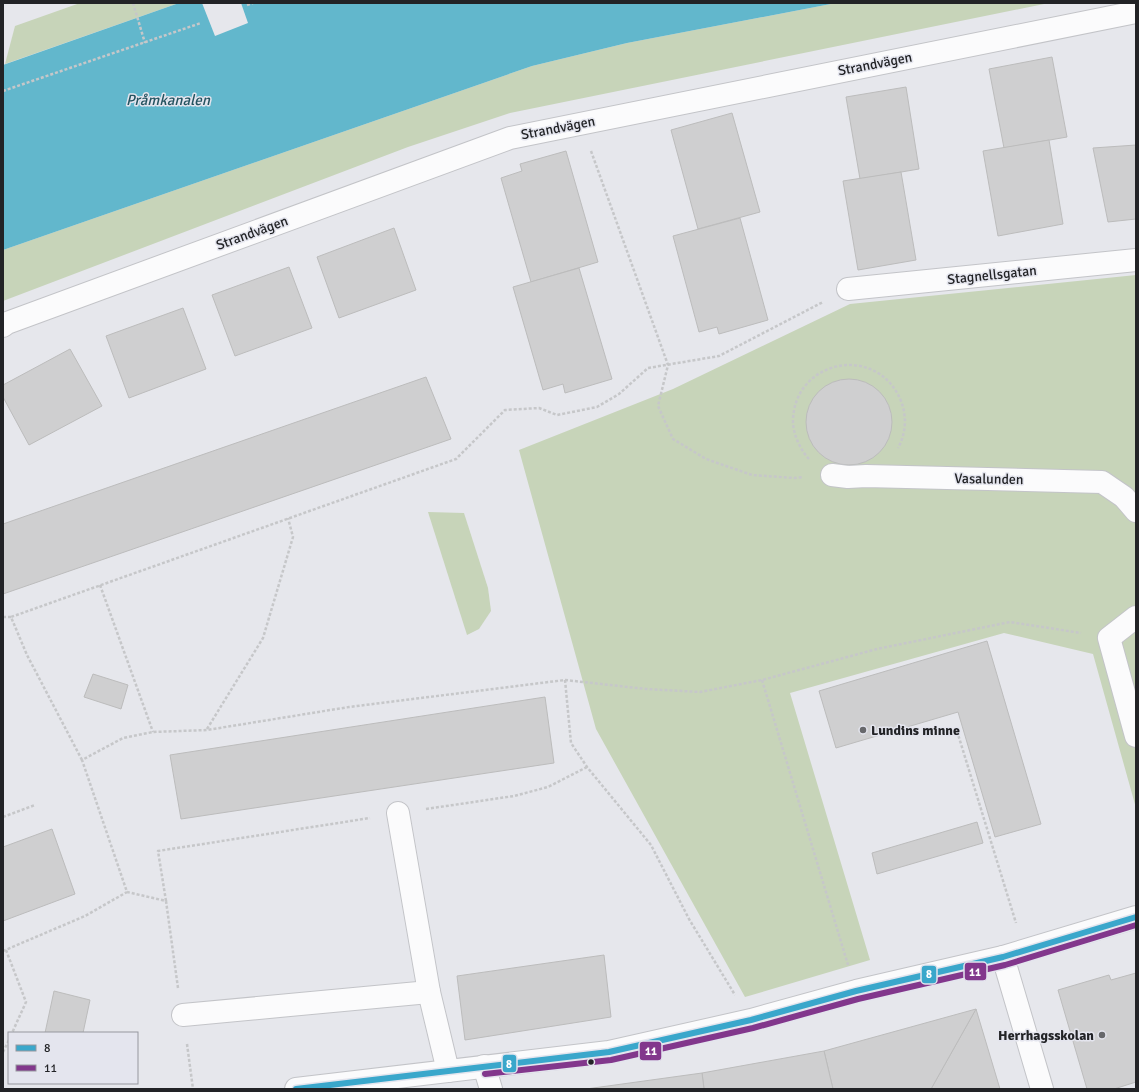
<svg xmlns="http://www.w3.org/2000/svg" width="1139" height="1092" viewBox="0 0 1139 1092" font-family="Signika,sans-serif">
<rect width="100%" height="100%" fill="#e6e7ec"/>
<!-- green -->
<g fill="#c7d4b9">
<path d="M80 3H179L5 64 15 26Z"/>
<path d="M836 3H1049L510 113 408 147 3 301V250L532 66 627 43Z"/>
<path d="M1136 275V808L1093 654 1004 633 790 693 870 960 745 997 596 729 519 450 673 389 850 304Z"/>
<path d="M428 512 464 513 488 588 491 611 479 629 467 635Z"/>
</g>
<!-- water -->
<path fill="#62b7cc" d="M179 3H836L627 43 532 66 3 250V65Z"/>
<!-- pier -->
<path fill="#e6e7ec" d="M202 3H241L248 23 215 36Z"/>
<!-- building -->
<g fill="#cfcfd0" stroke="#bcbcbc">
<path d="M1052 57 1067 137 1004 148 989 69Z"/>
<path d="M906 87 919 169 860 179 846 97Z"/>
<path d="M732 113 760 212 698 229 671 130Z"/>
<path d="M1049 140 1063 224 998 236 983 151Z"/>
<path d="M1136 145V219L1108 222 1093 148Z"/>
<path d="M566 151 598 262 531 282 501 178 522 171 520 164Z"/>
<path d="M901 172 916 260 858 270 843 181Z"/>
<path d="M740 218 768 320 719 334 717 327 699 332 673 236Z"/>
<path d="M394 228 416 290 339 318 317 257Z"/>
<path d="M289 267 312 328 235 356 212 295Z"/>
<path d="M579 268 612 379 565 393 563 384 543 390 513 287Z"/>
<path d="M183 308 206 369 129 398 106 336Z"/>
<path d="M70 349 102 406 29 445 3 397V385Z"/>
<path d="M426 377 451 439 3 594V524Z"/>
<circle cx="849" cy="422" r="43"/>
<path d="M987 641 1041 824 995 837 958 712 836 748 819 691Z"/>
<path d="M93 674 128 685 121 709 84 697Z"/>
<path d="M545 697 554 763 181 819 170 755Z"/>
<path d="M977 822 983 843 877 874 872 853Z"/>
<path d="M52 829 75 894 3 921V847Z"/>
<path d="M604 955 611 1017 465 1040 457 976Z"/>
<path d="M1136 973V1082L1114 1089H1087L1058 990 1109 975 1111 980Z"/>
<path d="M54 991 90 1000 83 1033H45Z"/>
<path d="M976 1009 1000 1089H931Z"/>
<path d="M976 1009 931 1089H833L824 1051Z"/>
<path d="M824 1051 833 1089H704L702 1073Z"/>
<path d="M702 1073 704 1089H586Z"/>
</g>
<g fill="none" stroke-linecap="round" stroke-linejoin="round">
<defs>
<g id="minor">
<path d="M848 289 1136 260"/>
<path d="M3 326 7 323 510 138 1136 12"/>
<path d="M832 475 848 477 866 476 1102 482 1124 497 1136 511"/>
<path d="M1136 617 1109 638 1136 736"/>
<path d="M398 813 429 992 448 1071"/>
<path d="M1003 957 1042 1089"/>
<path d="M183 1015 429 992"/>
<path d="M484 1066 491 1089"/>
<path d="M296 1089 609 1052 751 1020 856 991 1003 957 1136 917"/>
</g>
</defs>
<!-- minor casing -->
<use href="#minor" stroke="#c3c4c8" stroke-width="24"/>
<!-- path -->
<g stroke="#c6c7c9" stroke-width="2.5" stroke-dasharray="3 2" stroke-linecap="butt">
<path d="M133 3 145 43"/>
<path d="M247 5 253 3"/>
<path d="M3 91 201 23"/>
<path d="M591 151 668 365 658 406 673 439 706 459 752 475 794 478 803 477"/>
<path d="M809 459C800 449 794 436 793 423 792 360 877 342 901 401 907 416 906 434 898 448"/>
<path d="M100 585 153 732"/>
<path d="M3 617H11"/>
<path d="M565 680 571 743 587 767 651 845 689 919 735 995"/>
<path d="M762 680 848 965"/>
<path d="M207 729 263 638 293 537 288 518"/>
<path d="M957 731 1016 923"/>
<path d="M82 760 27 655 11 617 456 459 505 410 539 408 557 415 597 407 619 394 648 368 719 356 823 302"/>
<path d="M426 809 514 796 548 787 587 767"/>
<path d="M3 817 35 805"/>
<path d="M166 901 158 851 370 818"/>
<path d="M6 950 26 1002 12 1033"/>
<path d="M3 951 85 916 127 892"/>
<path d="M178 988 166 901 127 892 82 760 123 738 153 732 207 730 349 707 565 680 646 689 700 692 762 680 877 649 1010 622 1081 633"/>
<path d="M187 1044 193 1089"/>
<path d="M3 1052 9 1040"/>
</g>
<!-- minor -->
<use href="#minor" stroke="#fbfbfc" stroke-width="22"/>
<defs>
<path id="bus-1" d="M296 1089 609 1052 751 1020 856 991 1003 957 1136 917"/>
<path id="bus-2" d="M485 1074 611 1060 753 1028 858 999 1005 965 1136 925"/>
</defs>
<!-- bus-1 casing -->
<use href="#bus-1" stroke="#e4e5ee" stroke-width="9"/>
<!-- bus-2 casing -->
<use href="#bus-2" stroke="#e4e5ee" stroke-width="9"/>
<!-- bus-1 -->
<use href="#bus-1" stroke="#3aa7cb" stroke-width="6"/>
<!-- bus-2 -->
<use href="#bus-2" stroke="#82378c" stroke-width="6"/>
</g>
<!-- markers -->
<g fill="#67686b" stroke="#e4e5ee" stroke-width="1.5">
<circle cx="863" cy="730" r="4"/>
<circle cx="1102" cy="1035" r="4"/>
</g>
<circle fill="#222326" stroke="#e4e5ee" stroke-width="1.5" cx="591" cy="1062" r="3.5"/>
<g text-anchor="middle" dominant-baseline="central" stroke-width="3" stroke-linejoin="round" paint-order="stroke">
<!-- street labels -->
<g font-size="14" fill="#222326" stroke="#e4e5ee">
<text transform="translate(875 64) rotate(-11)">Strandvägen</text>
<text transform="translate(558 128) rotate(-11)">Strandvägen</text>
<text transform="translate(252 233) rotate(-20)">Strandvägen</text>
<text transform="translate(992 275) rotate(-6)">Stagnellsgatan</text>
<text transform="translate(989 479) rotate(1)">Vasalunden</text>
</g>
<!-- poi labels -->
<g font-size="14" font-weight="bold" fill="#222326" stroke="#e4e5ee" text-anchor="start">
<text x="871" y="730">Lundins minne</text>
<text x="1094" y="1035" text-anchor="end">Herrhagsskolan</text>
</g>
<!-- water labels -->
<g font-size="15" font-style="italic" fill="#245360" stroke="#e4e5ee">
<text x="168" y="100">Pråmkanalen</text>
</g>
</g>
<g stroke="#e4e5ee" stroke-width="1.5">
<rect x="964" y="962" width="23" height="19" rx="4" fill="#82378c"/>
<rect x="921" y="965" width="16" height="19" rx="4" fill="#3aa7cb"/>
<rect x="639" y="1041" width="23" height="20" rx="4" fill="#82378c"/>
<rect x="502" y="1054" width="15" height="19" rx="4" fill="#3aa7cb"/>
</g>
<g font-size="11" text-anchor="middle" font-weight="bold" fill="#fff">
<text x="975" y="976">11</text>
<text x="929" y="978">8</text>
<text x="651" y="1055">11</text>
<text x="509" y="1068">8</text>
</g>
<!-- border -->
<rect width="1139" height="1092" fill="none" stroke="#222326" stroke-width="8"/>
<!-- legend -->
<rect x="8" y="1032" width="130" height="52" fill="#e4e5ee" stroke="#96979e"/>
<rect x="16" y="1045" width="20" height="6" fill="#3aa7cb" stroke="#96979e"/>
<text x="44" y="1052" font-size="12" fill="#222326">8</text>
<rect x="16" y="1065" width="20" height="6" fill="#82378c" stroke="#96979e"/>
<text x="44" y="1072" font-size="12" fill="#222326">11</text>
</svg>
